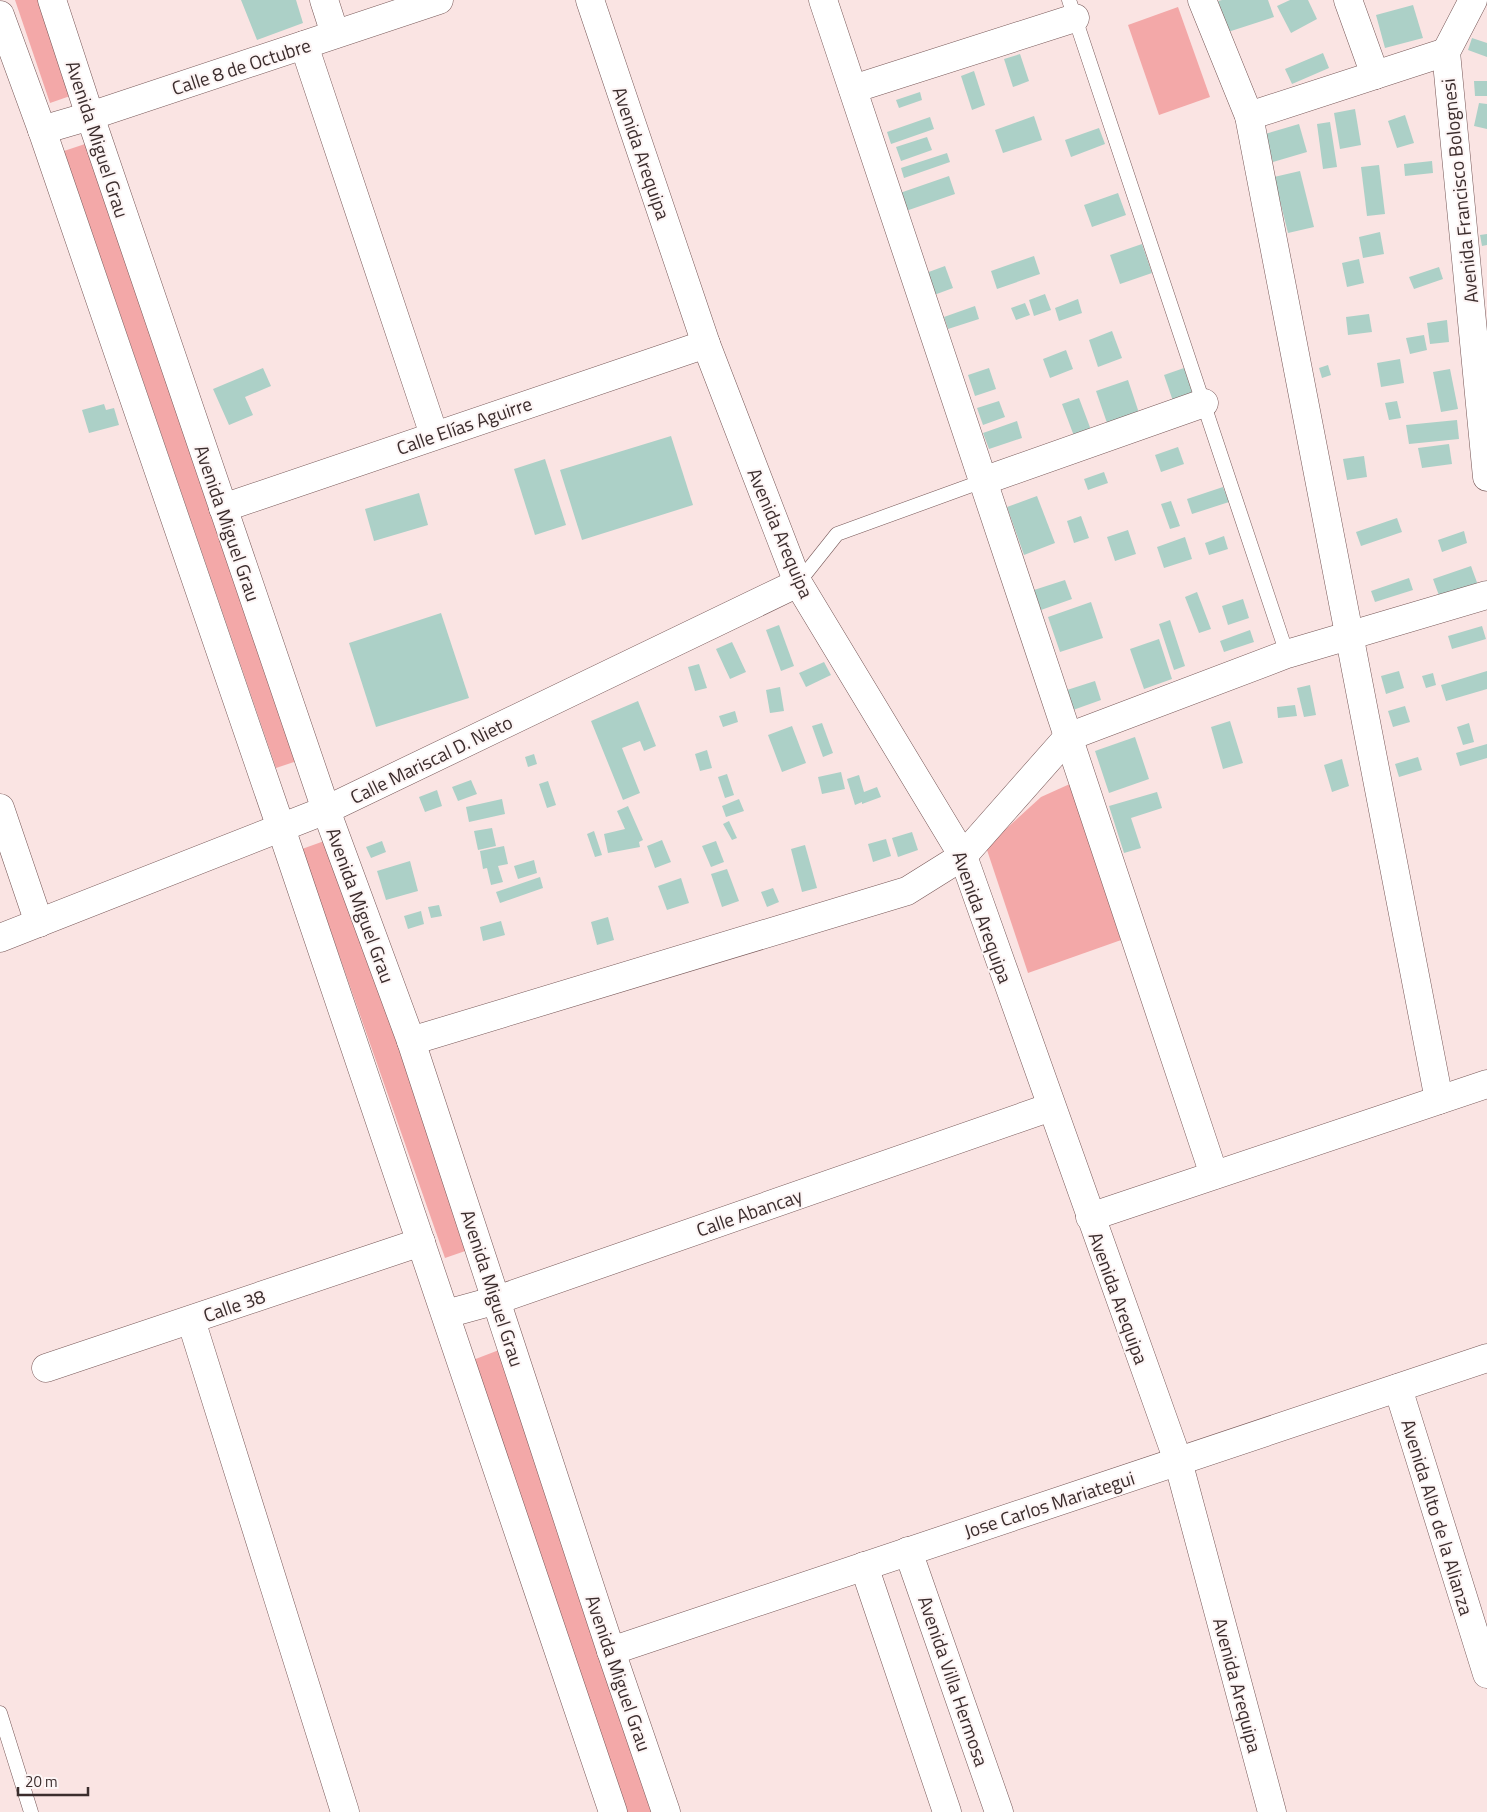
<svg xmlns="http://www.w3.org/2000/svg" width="1487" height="1812" viewBox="0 0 1487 1812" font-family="'Titillium Web',sans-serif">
<rect width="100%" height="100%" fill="#fae4e3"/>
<!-- green -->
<g fill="#f3a8a8">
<path d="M15 0H40L73 95 50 103Z"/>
<path d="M1178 7 1210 97 1159 115 1128 25Z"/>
<path d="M88 143 300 760 276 768 64 151Z"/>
<path d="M1072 783 1124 939 1028 973 986 847 1041 797Z"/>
<path d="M327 840 471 1249 445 1258 302 849Z"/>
<path d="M499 1350 655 1812H625L473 1360Z"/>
</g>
<!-- building -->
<g fill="#acd0c7">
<path d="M241 0H296L303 23 257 40Z"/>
<path d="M1222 0H1268L1274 17 1228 32 1218 1Z"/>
<path d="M1290 0H1308L1317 19 1291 33 1277 6Z"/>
<path d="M1413 5 1423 38 1385 48 1376 15Z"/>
<path d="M1472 38 1487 43V57L1468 50Z"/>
<path d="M1323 53 1329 68 1292 84 1285 69Z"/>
<path d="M1020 54 1029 81 1013 87 1004 59Z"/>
<path d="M974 71 985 105 972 110 961 76Z"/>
<path d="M1474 81H1487V96H1475Z"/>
<path d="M920 92 922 100 899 108 896 100Z"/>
<path d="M1479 103 1487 104V129L1474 126Z"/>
<path d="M1355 109 1361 145 1340 149 1334 113Z"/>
<path d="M1405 115 1414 143 1397 148 1388 121Z"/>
<path d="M1034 116 1042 140 1003 153 995 130Z"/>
<path d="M930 117 934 129 891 144 887 132Z"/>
<path d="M1330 122 1337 167 1323 169 1317 124Z"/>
<path d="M1299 124 1307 152 1273 162 1265 134Z"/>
<path d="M1099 128 1105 144 1071 157 1065 140Z"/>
<path d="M927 137 932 150 901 161 896 147Z"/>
<path d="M947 153 950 162 904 178 901 168Z"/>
<path d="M1432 161 1433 173 1405 176 1404 164Z"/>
<path d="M1379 165 1385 214 1367 216 1361 167Z"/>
<path d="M1300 171 1314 227 1288 233 1274 177Z"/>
<path d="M949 176 955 194 903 212 897 194Z"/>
<path d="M1118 193 1126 215 1092 227 1084 205Z"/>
<path d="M1380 232 1384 254 1363 258 1359 237Z"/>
<path d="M1487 234V245L1482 246 1480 235Z"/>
<path d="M1142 244 1152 273 1120 284 1110 255Z"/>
<path d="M1034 256 1040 274 997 289 991 271Z"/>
<path d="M1359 259 1364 283 1347 287 1342 263Z"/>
<path d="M945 266 953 288 934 295 926 273Z"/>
<path d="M1439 267 1443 279 1414 289 1409 277Z"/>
<path d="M1045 294 1051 310 1034 316 1029 300Z"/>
<path d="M1078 299 1082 313 1059 321 1055 308Z"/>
<path d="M1025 303 1030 315 1016 320 1011 308Z"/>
<path d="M975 306 979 319 948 329 944 317Z"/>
<path d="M1369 314 1372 332 1348 335 1346 317Z"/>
<path d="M1447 320 1449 342 1430 344 1427 323Z"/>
<path d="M1112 331 1122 358 1098 367 1089 340Z"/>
<path d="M1424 335 1427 350 1410 354 1406 338Z"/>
<path d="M1066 350 1073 369 1050 378 1043 359Z"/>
<path d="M1400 359 1404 383 1381 387 1377 363Z"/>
<path d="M1328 365 1331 375 1322 378 1319 368Z"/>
<path d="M263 368 271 386 245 397 253 415 229 425 213 389Z"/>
<path d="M989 368 996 389 975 396 968 375Z"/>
<path d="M1184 368 1194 397 1174 404 1164 375Z"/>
<path d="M1450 369 1458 409 1441 412 1433 372Z"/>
<path d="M1128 380 1139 413 1107 423 1096 391Z"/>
<path d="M1079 398 1091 430 1074 436 1062 404Z"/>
<path d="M999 401 1005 417 983 425 977 408Z"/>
<path d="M1397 401 1401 418 1389 420 1385 403Z"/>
<path d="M104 404 106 410 114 408 119 425 89 433 82 410Z"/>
<path d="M1457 420 1459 439 1409 444 1406 425Z"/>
<path d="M1017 421 1022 438 989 449 983 433Z"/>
<path d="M671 436 693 505 582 540 560 470Z"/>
<path d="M1449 444 1452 464 1422 468 1418 448Z"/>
<path d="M1178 447 1184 464 1161 472 1155 455Z"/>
<path d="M1364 456 1367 477 1347 480 1343 459Z"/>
<path d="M545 459 566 525 535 535 514 469Z"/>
<path d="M1104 472 1108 483 1088 490 1084 479Z"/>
<path d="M1223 487 1229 502 1192 514 1187 499Z"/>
<path d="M419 493 428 525 374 541 365 509Z"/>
<path d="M1037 496 1055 543 1024 555 1007 507Z"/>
<path d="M1171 501 1180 526 1170 529 1161 504Z"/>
<path d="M1081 516 1089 538 1074 543 1067 521Z"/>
<path d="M1397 518 1402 532 1361 546 1356 532Z"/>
<path d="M1128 530 1136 554 1115 561 1107 537Z"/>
<path d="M1464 531 1467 543 1442 552 1438 540Z"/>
<path d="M1224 536 1228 549 1209 555 1205 543Z"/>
<path d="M1185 537 1192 559 1164 568 1157 547Z"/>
<path d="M1471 566 1479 588 1441 601 1433 579Z"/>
<path d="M1409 578 1413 590 1375 602 1371 591Z"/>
<path d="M1065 580 1072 599 1041 610 1034 590Z"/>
<path d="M1197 592 1211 629 1199 633 1185 597Z"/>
<path d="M1243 599 1249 618 1228 625 1222 606Z"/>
<path d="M1091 602 1103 638 1060 652 1048 617Z"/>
<path d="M441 613 469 698 376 727 349 643Z"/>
<path d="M1170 620 1185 666 1174 670 1159 624Z"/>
<path d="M779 625 794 666 781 671 766 630Z"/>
<path d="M1482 626 1486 639 1452 649 1448 636Z"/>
<path d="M1250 630 1254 642 1224 652 1220 641Z"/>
<path d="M1159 639 1172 679 1144 689 1130 649Z"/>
<path d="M732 642 746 672 730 679 716 649Z"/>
<path d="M824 662 831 675 806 687 799 673Z"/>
<path d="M699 664 707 688 695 691 688 667Z"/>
<path d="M1399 671 1404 688 1386 694 1381 676Z"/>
<path d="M1487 671V689L1446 701 1441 685Z"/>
<path d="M1433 673 1436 685 1426 688 1422 676Z"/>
<path d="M1095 681 1101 700 1073 710 1067 690Z"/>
<path d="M1310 685 1316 715 1304 717 1297 688Z"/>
<path d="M780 687 784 711 770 713 766 690Z"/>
<path d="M638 701 656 746 644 751 640 741 622 748 640 793 623 800 591 721Z"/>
<path d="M1295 705 1297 716 1278 718 1277 707Z"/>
<path d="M1405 706 1410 722 1393 727 1388 711Z"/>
<path d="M735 711 738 722 723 727 719 716Z"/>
<path d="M1230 721 1243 763 1223 769 1211 727Z"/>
<path d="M822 723 833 753 823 757 812 726Z"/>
<path d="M1469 723 1474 742 1463 745 1457 727Z"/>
<path d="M792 726 806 763 782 772 768 735Z"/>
<path d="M1135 737 1149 779 1109 793 1095 751Z"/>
<path d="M1487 744V758L1460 766 1456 753Z"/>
<path d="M707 750 712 768 700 771 695 754Z"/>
<path d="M534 754 537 764 528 767 525 757Z"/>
<path d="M1418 757 1422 770 1399 777 1395 764Z"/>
<path d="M1342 759 1349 786 1332 792 1324 765Z"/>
<path d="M841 772 845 789 822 794 818 777Z"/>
<path d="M727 774 734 795 725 798 718 777Z"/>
<path d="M859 775 864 792 877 787 881 797 862 804V802L855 805 847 779Z"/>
<path d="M471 780 477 794 458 801 452 787Z"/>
<path d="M548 781 556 805 547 808 539 784Z"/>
<path d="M437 790 442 806 425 812 419 797Z"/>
<path d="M1157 792 1162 808 1131 818 1141 848 1124 853 1109 806Z"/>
<path d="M502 799 505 814 469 822 466 807Z"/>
<path d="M739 799 744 811 726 817 722 806Z"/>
<path d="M628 806 643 840 639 842 640 847 608 853 604 834 625 829 617 811Z"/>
<path d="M729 821 737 838 732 840 723 824Z"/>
<path d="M492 828 496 846 478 850 474 831Z"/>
<path d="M594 831 602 855 595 857 587 834Z"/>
<path d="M912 832 918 850 898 857 892 838Z"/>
<path d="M886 839 891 856 873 862 868 844Z"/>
<path d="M662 840 671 862 655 868 647 846Z"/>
<path d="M382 841 386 852 371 858 366 847Z"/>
<path d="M716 841 724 862 711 867 702 846Z"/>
<path d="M805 845 817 888 802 892 791 849Z"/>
<path d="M504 846 508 864 498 866 503 882 491 885 487 868 483 869 480 851Z"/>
<path d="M534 860 537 873 518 879 514 866Z"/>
<path d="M410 861 418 891 386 900 377 871Z"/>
<path d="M727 869 739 901 722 907 711 874Z"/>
<path d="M540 877 543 888 500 903 496 892Z"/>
<path d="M681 878 689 903 667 910 658 886Z"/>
<path d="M773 888 779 902 767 907 761 892Z"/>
<path d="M439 905 442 916 431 918 428 907Z"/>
<path d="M421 911 424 924 408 929 404 916Z"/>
<path d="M608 917 614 940 597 945 591 922Z"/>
<path d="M501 921 505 935 483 941 480 927Z"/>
</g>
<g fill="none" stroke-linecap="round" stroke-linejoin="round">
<defs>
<g id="service">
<path d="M1069 0 1287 654"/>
<path d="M798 583 837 534 983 481"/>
<path d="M0 1713 31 1812"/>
</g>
<g id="minor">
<path d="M324 0 335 34"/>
<path d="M590 0 706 344 798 583 963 856 1178 1461 1272 1812"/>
<path d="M823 0 1214 1175"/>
<path d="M1202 0 1249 116 1439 1100"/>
<path d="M1348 0 1375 75"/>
<path d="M304 45 434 435"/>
<path d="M853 89 1075 18"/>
<path d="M1249 116 1446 52"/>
<path d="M42 130 90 116 439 0"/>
<path d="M983 481 1204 403"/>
<path d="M223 508 706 344"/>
<path d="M0 808 39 923"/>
<path d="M0 938 326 810 798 583"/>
<path d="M411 1041 907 891 963 856 1068 737 1287 654 1487 595"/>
<path d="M1090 1217 1487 1084"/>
<path d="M446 1314 497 1300 1051 1107"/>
<path d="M191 1320 345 1812"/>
<path d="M46 1368 421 1242"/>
<path d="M1398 1388 1487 1674"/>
<path d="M908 1551 999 1812"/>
<path d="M864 1566 947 1812"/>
<path d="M611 1651 1487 1358"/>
</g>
<g id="tertiary">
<path d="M52 0 90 116 326 810 411 1041 611 1651 666 1812"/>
<path d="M1473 0 1446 52 1487 477"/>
<path d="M0 15 42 130 281 828 613 1812"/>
</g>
</defs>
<!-- service casing -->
<use href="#service" stroke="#765757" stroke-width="15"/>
<!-- minor casing -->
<use href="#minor" stroke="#765757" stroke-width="29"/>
<!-- tertiary casing -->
<use href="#tertiary" stroke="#765757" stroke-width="29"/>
<!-- service -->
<use href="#service" stroke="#fff" stroke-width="14"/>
<!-- minor -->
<use href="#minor" stroke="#fff" stroke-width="28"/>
<!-- tertiary -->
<use href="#tertiary" stroke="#fff" stroke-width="28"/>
</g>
<g text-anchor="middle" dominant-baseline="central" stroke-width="4" stroke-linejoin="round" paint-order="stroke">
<!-- street labels -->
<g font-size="19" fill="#3b2d2d" stroke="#fdf5f5">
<text transform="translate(241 66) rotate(-18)">Calle 8 de Octubre</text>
<text transform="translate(98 139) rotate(72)">Avenida Miguel Grau</text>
<text transform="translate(642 153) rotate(71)">Avenida Arequipa</text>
<text transform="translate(1459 191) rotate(-96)">Avenida Francisco Bolognesi</text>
<text transform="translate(464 425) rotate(-19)">Calle Elías Aguirre</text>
<text transform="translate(228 523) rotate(71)">Avenida Miguel Grau</text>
<text transform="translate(781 533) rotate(67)">Avenida Arequipa</text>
<text transform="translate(431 759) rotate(-26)">Calle Mariscal D. Nieto</text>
<text transform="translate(361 905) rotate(70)">Avenida Miguel Grau</text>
<text transform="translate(983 917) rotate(70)">Avenida Arequipa</text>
<text transform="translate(749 1212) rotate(-19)">Calle Abancay</text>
<text transform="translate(493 1288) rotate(72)">Avenida Miguel Grau</text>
<text transform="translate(1119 1298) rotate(70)">Avenida Arequipa</text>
<text transform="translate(234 1305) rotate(-19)">Calle 38</text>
<text transform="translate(1049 1504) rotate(-18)">Jose Carlos Mariategui</text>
<text transform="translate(1438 1517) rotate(73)">Avenida Alto de la Alianza</text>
<text transform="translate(619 1673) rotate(71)">Avenida Miguel Grau</text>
<text transform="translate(954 1681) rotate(71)">Avenida Villa Hermosa</text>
<text transform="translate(1238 1685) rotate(75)">Avenida Arequipa</text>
</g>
</g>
<!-- scale -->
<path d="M18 1787v8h70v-8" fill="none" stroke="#3b2d2d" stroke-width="2.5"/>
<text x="25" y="1787" font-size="15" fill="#3b2d2d" stroke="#fdf5f5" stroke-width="4" paint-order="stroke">20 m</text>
</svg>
